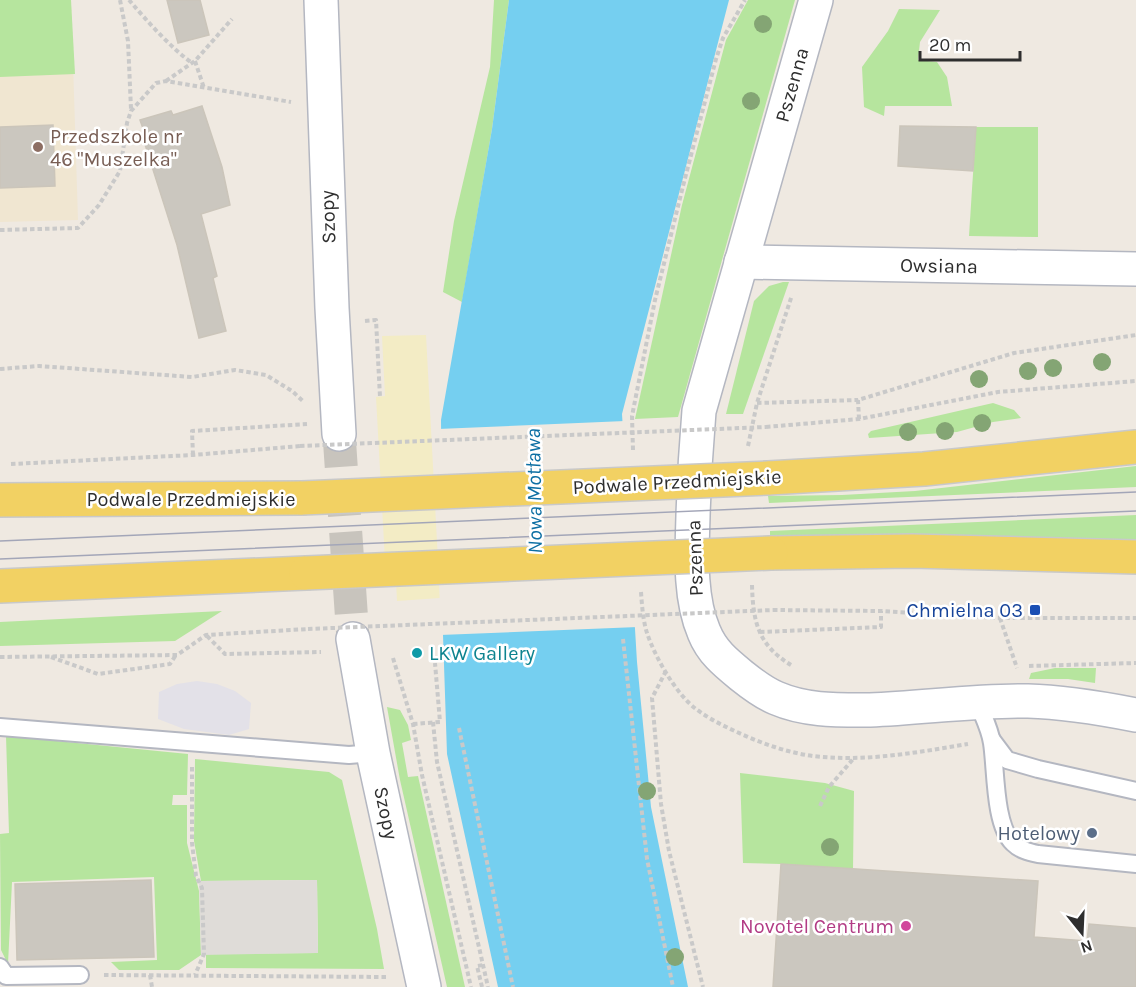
<svg xmlns="http://www.w3.org/2000/svg" width="1136" height="987" viewBox="0 0 1136 987" font-family="Karla,sans-serif">
<rect width="100%" height="100%" fill="#efe9e1"/>
<!-- industrial -->
<path fill="#e3e1e8" d="M197 681 217 684 235 691 251 703 249 729 229 735 184 729 158 719 159 692 177 684Z"/>
<!-- education -->
<path fill="#f0e6d1" d="M0 0H71L78 220 0 222Z"/>
<!-- green -->
<g fill="#b6e59e">
<path d="M0 0H71L75 74 0 77Z"/>
<path d="M494 0H509L492 129 462 302 443 292 454 221 490 67Z"/>
<path d="M748 0H795L678 417 635 419 682 205 726 40Z"/>
<path d="M899 9 940 10 920 42 918 60 937 62 947 77 952 106H885L884 116 864 107 862 67 888 31Z"/>
<path d="M976 127H1038V237L969 236Z"/>
<path d="M783 282H789L743 414H726L754 301 769 286Z"/>
<path d="M993 403 1014 410 1021 418 993 422 957 432 869 438 868 434 871 431Z"/>
<path d="M1136 466V487L769 503 768 496 842 495 915 491Z"/>
<path d="M1136 515V541L876 535 770 538V531Z"/>
<path d="M222 611 175 641 0 646V622Z"/>
<path d="M1055 668H1096L1095 683 1068 679H1029L1031 673Z"/>
<path d="M387 707 400 710 408 725 411 740 402 743 408 777 418 776 465 987H447L400 780Z"/>
<path d="M6 736 188 754 187 795H173L172 805H187V843L199 891 201 955 179 970H119L111 962 157 960 154 877 12 882 8 964 1 950 0 834 9 833Z"/>
<path d="M195 759 329 772 342 780 377 929 384 969 206 968V954L318 953 317 880 201 881 194 841Z"/>
<path d="M740 773 825 783 854 791 853 869 781 864 743 863Z"/>
</g>
<!-- sand -->
<path fill="#f3ecc5" d="M426 335 440 598 397 601 395 560 385 561 376 397 385 396 382 336Z"/>
<!-- plaza -->
<path fill="#dfdcd8" d="M317 880 318 953 201 955 199 881Z"/>
<!-- water -->
<path fill="#75cff0" d="M509 0H729L622 414 637 662 651 807 688 987H498L447 754 443 635 441 420 492 129Z"/>
<!-- pier -->
<path fill="#efe9e1" d="M625 421 638 627 440 635 438 429Z"/>
<!-- building -->
<g fill="#cbc7bf" stroke="#cbc5ba" stroke-width="1.5">
<path d="M167 0H200L209 35 178 43Z"/>
<path d="M202 106 222 167 230 205 201 214 217 276 213 278 226 331 199 338 177 245 142 135 145 134 140 120 171 111 173 115Z"/>
<path d="M53 125 55 186 0 188V127Z"/>
<path d="M900 126 976 127 973 171 898 166Z"/>
<path d="M781 864 1038 881 1034 937 1087 941 1089 924 1136 928V987H773Z"/>
<path d="M151 880 154 957 17 960 15 884Z"/>
</g>
<g fill="none" stroke-linecap="round" stroke-linejoin="round">
<!-- minor-tunnel -->
<path stroke="#c8c4bd" stroke-width="33" stroke-dasharray="33 16" stroke-linecap="butt" d="M339 434 353 639"/>
<defs>
<g id="service">
<path d="M978 703C983 716 990 729 992 743 996 768 994 825 1013 843 1020 850 1029 852 1038 854L1136 864"/>
<path d="M0 727 349 755 373 753"/>
<path d="M992 740 1007 760 1038 769 1136 791"/>
<path d="M0 967 6 976 80 975"/>
</g>
<g id="minor">
<path d="M321 0 332 308 339 434"/>
<path d="M816 0 699 411C696 446 694 481 693 516 692 553 689 597 704 632 712 652 726 663 742 676 752 684 764 693 776 698 806 711 838 710 870 710 923 708 976 700 1028 701 1065 702 1100 708 1136 715"/>
<path d="M741 262 1136 269"/>
<path d="M353 639 373 753 424 987"/>
</g>
<g id="primary">
<path d="M768 478 924 469 1136 447"/>
<path d="M0 500 302 498"/>
<path d="M771 553 912 551 1136 557"/>
<path d="M0 586 306 573"/>
</g>
</defs>
<!-- service casing -->
<use href="#service" stroke="#b4b7c1" stroke-width="20"/>
<!-- minor casing -->
<use href="#minor" stroke="#b4b7c1" stroke-width="36"/>
<!-- primary casing -->
<use href="#primary" stroke="#c9c9c9" stroke-width="36"/>
<!-- path -->
<g stroke="#c9c9c9" stroke-width="4" stroke-dasharray="4.5 3" stroke-linecap="butt">
<path d="M120 0 128 41 131 109"/>
<path d="M129 0C147 21 170 47 192 63"/>
<path d="M195 61 204 88"/>
<path d="M166 81 195 61 232 19"/>
<path d="M0 230 78 228 99 205 120 171 127 123 131 111 156 83 166 81 291 102"/>
<path d="M365 321 376 320 380 397"/>
<path d="M0 369 39 366 192 377 235 370 266 375 292 391 304 402"/>
<path d="M757 403 858 400"/>
<path d="M859 419 858 400 1014 353 1136 335"/>
<path d="M766 427 859 419 998 392 1136 381"/>
<path d="M748 446 757 403 792 295"/>
<path d="M633 450 632 416 655 300 683 186 716 59 723 38 745 0"/>
<path d="M193 455 192 431 307 424"/>
<path d="M11 464 193 455 300 446"/>
<path d="M752 585C753 622 758 645 791 665"/>
<path d="M641 592C642 606 643 620 647 633 655 657 676 694 696 709 712 721 730 729 748 737 772 747 796 755 823 757 872 761 919 752 968 744"/>
<path d="M773 610 881 611 1000 618H1136"/>
<path d="M1000 618 1017 668"/>
<path d="M760 632 881 627V611"/>
<path d="M207 636 225 654 321 652"/>
<path d="M623 639 647 859 673 987"/>
<path d="M0 657 177 655 206 635 308 629"/>
<path d="M51 657 98 674 170 664 176 655"/>
<path d="M393 658 413 724 422 775 471 987"/>
<path d="M1029 666 1136 663"/>
<path d="M666 671 652 698 661 804 669 851 703 987"/>
<path d="M433 722 437 762 488 987"/>
<path d="M413 724 440 722 435 663"/>
<path d="M459 728 513 987"/>
<path d="M192 767V843L196 876 202 888 204 954 195 975"/>
<path d="M820 806 829 787 854 758"/>
<path d="M104 975 388 977"/>
<path d="M150 975 152 987"/>
<path d="M482 987 477 966 483 965"/>
</g>
<!-- service -->
<use href="#service" stroke="#fff" stroke-width="16"/>
<!-- minor -->
<use href="#minor" stroke="#fff" stroke-width="33"/>
<!-- primary -->
<use href="#primary" stroke="#f2d163" stroke-width="33"/>
<!-- tram -->
<g stroke="#a3a6b8" stroke-width="1.5">
<path d="M0 541 1136 492"/>
<path d="M0 559 1136 511"/>
</g>
<defs>
<g id="primary-bridge">
<path d="M302 498 768 478"/>
<path d="M306 573 771 553"/>
</g>
</defs>
<!-- primary-bridge casing -->
<use href="#primary-bridge" stroke="#c9c9c9" stroke-width="36" stroke-linecap="butt"/>
<!-- path-bridge -->
<g stroke="#c9c9c9" stroke-width="4" stroke-dasharray="4.5 3" stroke-linecap="butt">
<path d="M300 446 766 427"/>
<path d="M308 629 773 610"/>
</g>
<!-- primary-bridge -->
<use href="#primary-bridge" stroke="#f2d163" stroke-width="33"/>
</g>
<!-- trees -->
<g fill="#84a574">
<circle cx="763" cy="24" r="9"/>
<circle cx="751" cy="101" r="9"/>
<circle cx="1102" cy="362" r="9"/>
<circle cx="1053" cy="368" r="9"/>
<circle cx="1028" cy="371" r="9"/>
<circle cx="979" cy="379" r="9"/>
<circle cx="982" cy="423" r="9"/>
<circle cx="945" cy="431" r="9"/>
<circle cx="908" cy="432" r="9"/>
<circle cx="647" cy="791" r="9"/>
<circle cx="830" cy="847" r="9"/>
<circle cx="675" cy="957" r="9"/>
</g>
<!-- markers -->
<circle fill="#8d6e63" stroke="#fff" stroke-width="2" cx="38" cy="147" r="6"/>
<rect fill="#1a4fb4" stroke="#fff" stroke-width="2" x="1029" y="604" width="12" height="12" rx="3"/>
<circle fill="#0f9aa8" stroke="#fff" stroke-width="2" cx="417" cy="653" r="6"/>
<circle fill="#5c6f8a" stroke="#fff" stroke-width="2" cx="1092" cy="833" r="6"/>
<circle fill="#d1479c" stroke="#fff" stroke-width="2" cx="906" cy="926" r="6"/>
<g text-anchor="middle" dominant-baseline="central" stroke-width="5" stroke-linejoin="round" paint-order="stroke">
<!-- street labels -->
<g font-size="20" fill="#2e2e2e" stroke="#fff">
<text transform="translate(792 85) rotate(-74)">Pszenna</text>
<text transform="translate(328 217) rotate(-92)">Szopy</text>
<text transform="translate(939 266) rotate(1)">Owsiana</text>
<text transform="translate(677 482) rotate(-3)">Podwale Przedmiejskie</text>
<text x="191" y="499">Podwale Przedmiejskie</text>
<text transform="translate(695 558) rotate(-92)">Pszenna</text>
<text transform="translate(386 813) rotate(78)">Szopy</text>
</g>
<!-- education labels -->
<g font-size="20" fill="#785e54" stroke="#fff" text-anchor="start">
<text x="50" y="136">Przedszkole nr<tspan x="50" dy="23">46 "Muszelka"</tspan></text>
</g>
<!-- transit labels -->
<g font-size="20" fill="#164399" stroke="#fff" text-anchor="end">
<text x="1023" y="610">Chmielna 03</text>
</g>
<!-- culture labels -->
<g font-size="20" fill="#0d838f" stroke="#fff" text-anchor="start">
<text x="429" y="653">LKW Gallery</text>
</g>
<!-- service labels -->
<g font-size="20" fill="#4e5e75" stroke="#fff" text-anchor="end">
<text x="1080" y="833">Hotelowy</text>
</g>
<!-- hotel labels -->
<g font-size="20" fill="#b23c85" stroke="#fff" text-anchor="end">
<text x="894" y="926">Novotel Centrum</text>
</g>
<!-- water labels -->
<g font-size="21" font-style="italic" fill="#0d6fa3" stroke="#fff">
<text transform="translate(534 491) rotate(-91)">Nowa Motława</text>
</g>
</g>
<!-- north arrow -->
<g transform="translate(1082 933) rotate(162)" stroke="#ffffff" stroke-width="4.5" paint-order="stroke">
<path d="M0-4.5L10 22L0 15L-10 22Z" fill="#2e2e2e"/>
<text y="-9" font-size="16" font-weight="bold" text-anchor="middle" fill="#2e2e2e">N</text>
</g>
<!-- scale -->
<path d="M920 51v9h100v-9" fill="none" stroke="#2e2e2e" stroke-width="3"/>
<text x="929" y="51" font-size="18" fill="#2e2e2e" stroke="#ffffff" stroke-width="4.5" paint-order="stroke">20 m</text>
</svg>
